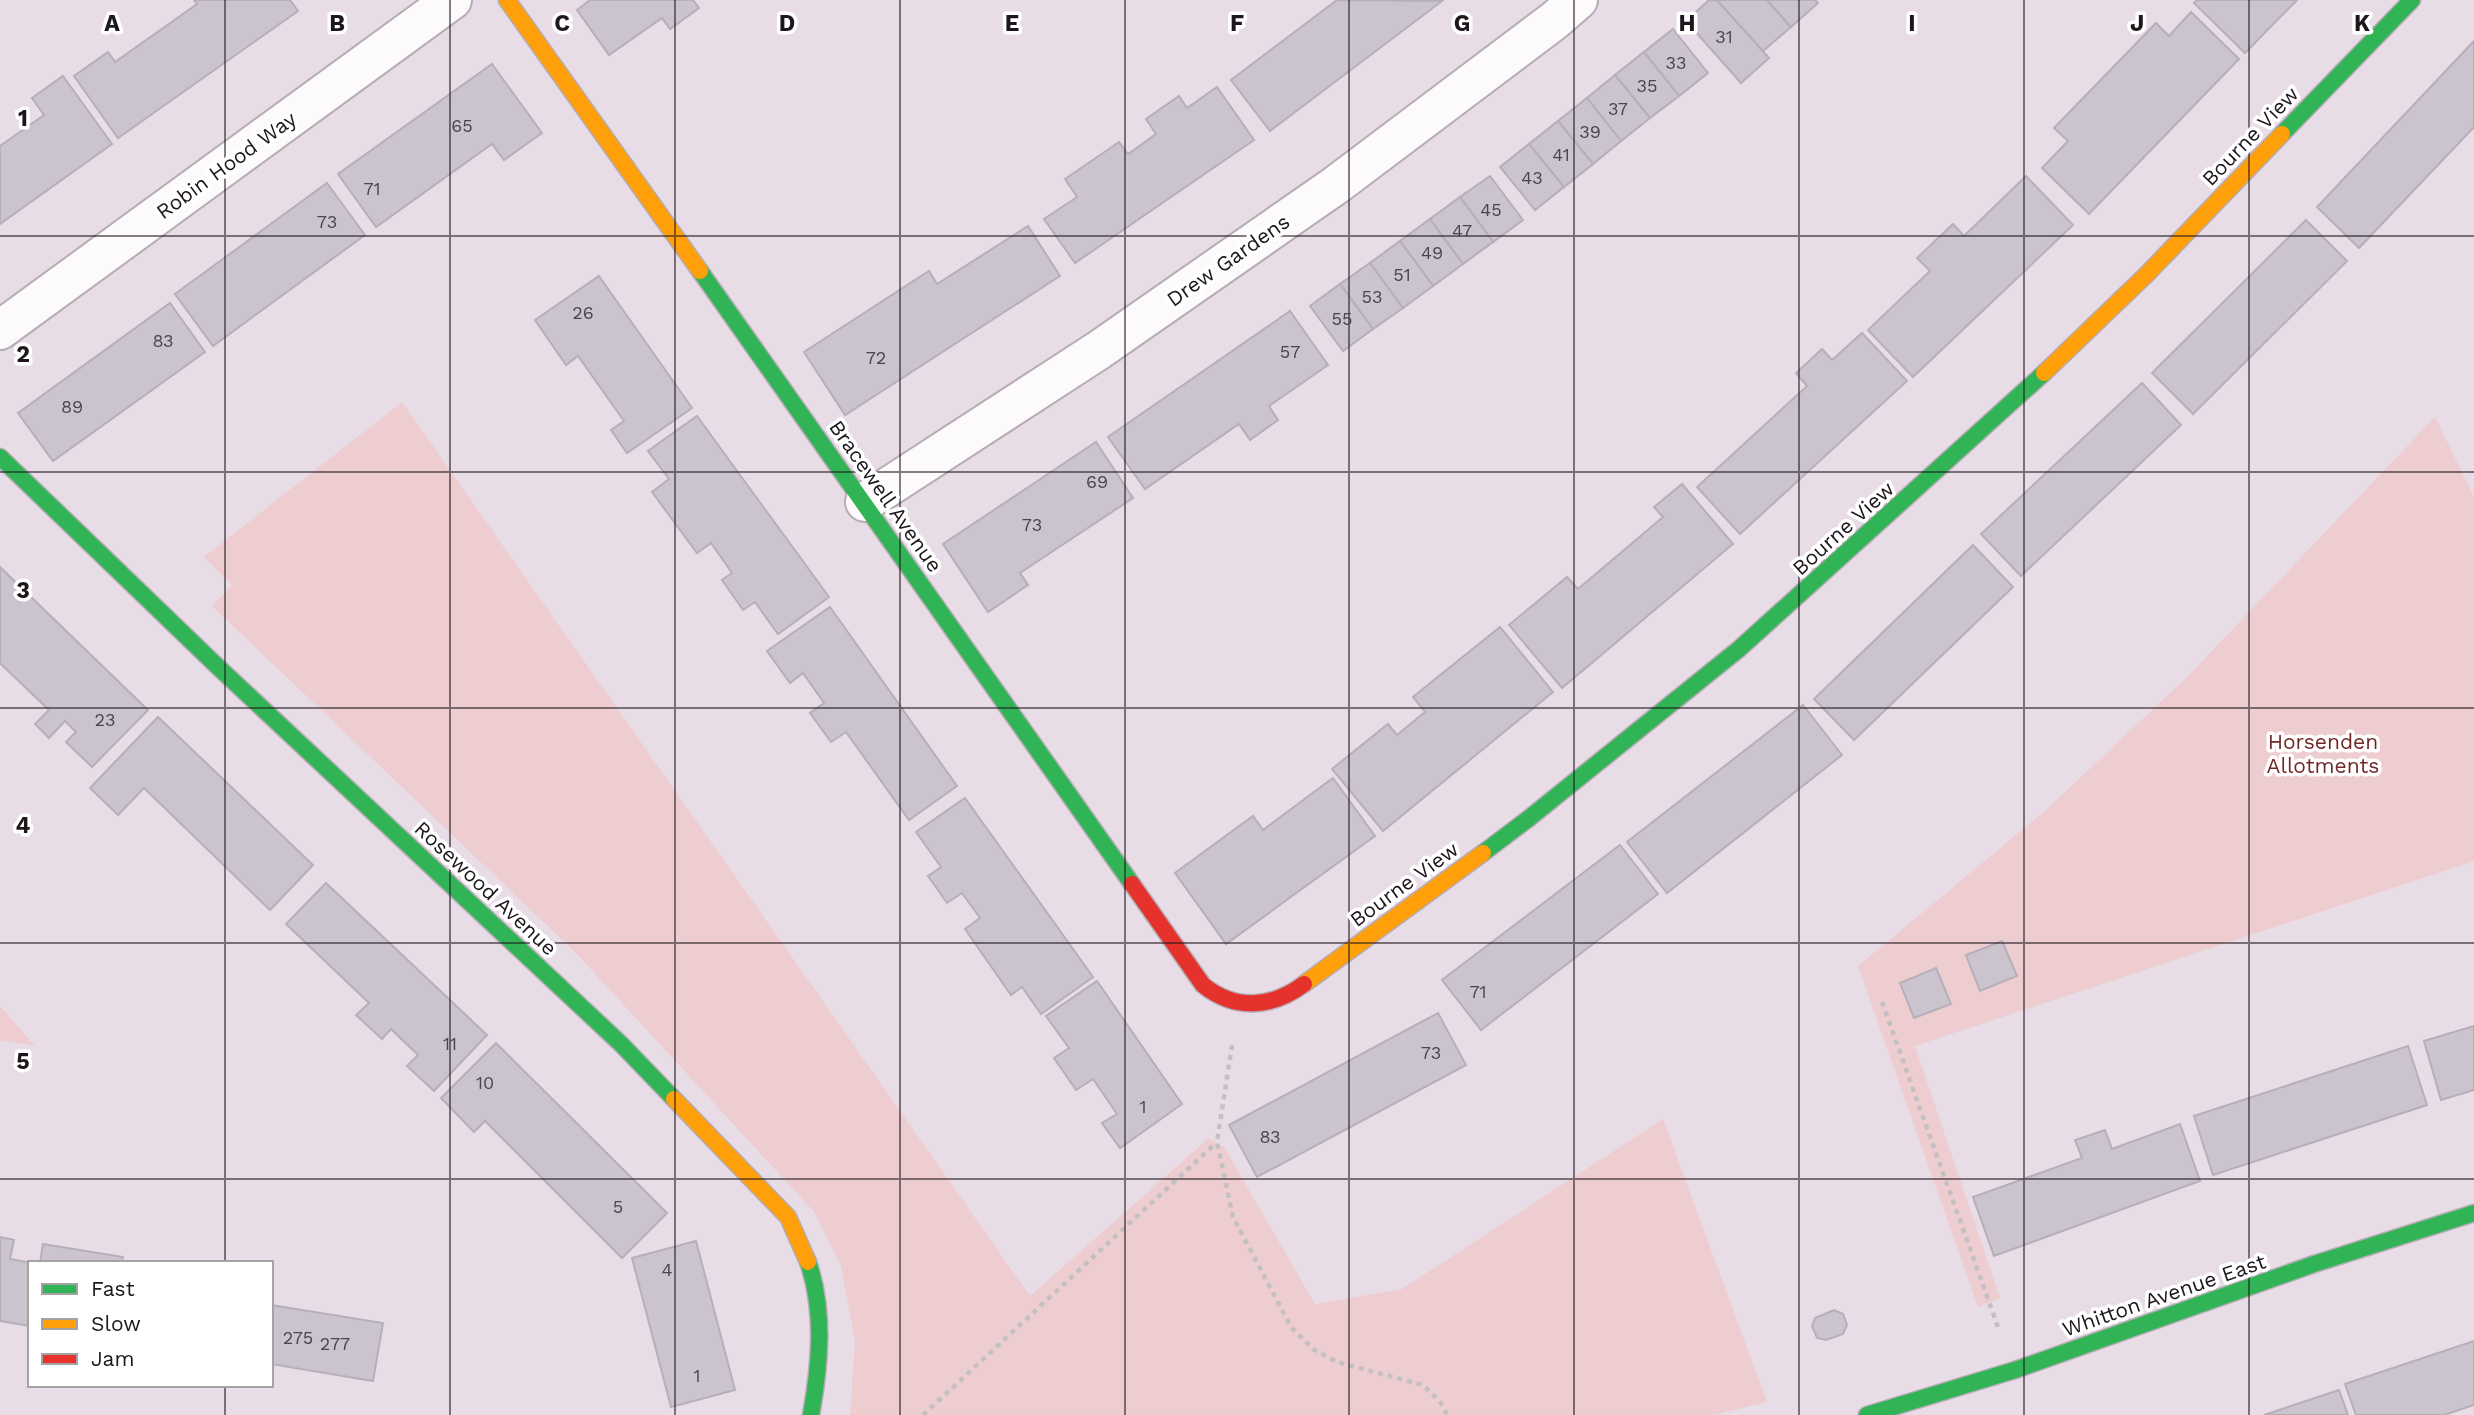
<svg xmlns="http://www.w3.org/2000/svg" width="2474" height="1415" viewBox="0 0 2474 1415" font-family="'Work Sans',sans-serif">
<rect width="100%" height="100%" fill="#e8dce7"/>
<!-- green -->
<g fill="#eecdd0">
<path d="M402 402 1030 1296 1209 1138 1224 1147 1315 1304 1402 1289 1663 1119 1767 1402 1713 1415H850L855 1342 841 1266 814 1212 576 953 212 606 232 585 204 557Z"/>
<path d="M2435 417 2474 497V861L1915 1046 2000 1298 1978 1307 1858 966 2046 810 2187 677Z"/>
<path d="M0 1006 35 1046 0 1040Z"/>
</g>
<!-- building -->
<g fill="#cbc4ce" stroke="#b6afb9" stroke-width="2">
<path d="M194 0H290L298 11 118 138 74 76 108 52 115 62 197 4Z"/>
<path d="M590 0H693L699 8 670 29 662 18 609 55 577 10Z"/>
<path d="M1337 0 1442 1 1270 131 1231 80Z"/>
<path d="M1709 0H1717L1769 58 1741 83 1686 21Z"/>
<path d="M1717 0H1767L1791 27 1763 51Z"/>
<path d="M1767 0H1815L1818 3 1791 27Z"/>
<path d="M2197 0H2297L2245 53 2194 3Z"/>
<path d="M2191 12 2239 59 2089 214 2042 168 2068 141 2054 128 2156 23 2169 36Z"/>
<path d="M1673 29 1708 73 1679 96 1644 52Z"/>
<path d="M2474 41V127L2359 248 2317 207Z"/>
<path d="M1644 52 1679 96 1650 118 1615 75Z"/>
<path d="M492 64 542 133 504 160 492 144 376 227 338 174Z"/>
<path d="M1615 75 1650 118 1621 141 1587 98Z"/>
<path d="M63 76 112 144 0 224V146L44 115 32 98Z"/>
<path d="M1217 87 1254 140 1075 263 1044 219 1077 197 1065 179 1119 142 1128 154 1156 134 1146 119 1179 96 1187 108Z"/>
<path d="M1587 98 1621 141 1593 164 1558 121Z"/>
<path d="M1558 121 1593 164 1564 187 1529 144Z"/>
<path d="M1529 144 1564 187 1535 210 1500 167Z"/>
<path d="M1490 176 1523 220 1493 242 1460 197Z"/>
<path d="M2026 176 2073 225 1913 377 1868 330 1930 271 1917 258 1953 224 1964 236Z"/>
<path d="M327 183 365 235 213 346 175 294Z"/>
<path d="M1460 197 1493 242 1463 264 1430 219Z"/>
<path d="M1430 219 1463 264 1433 286 1400 241Z"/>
<path d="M2306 220 2347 261 2193 414 2152 373Z"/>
<path d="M1028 226 1060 276 845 415 804 352 929 271 937 284Z"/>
<path d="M1400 241 1433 286 1403 308 1370 263Z"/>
<path d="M1370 263 1403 308 1373 329 1340 284Z"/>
<path d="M599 276 692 408 627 453 611 430 624 421 578 356 566 365 535 320Z"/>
<path d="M1340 284 1373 329 1343 351 1310 306Z"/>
<path d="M170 303 205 352 53 461 18 413Z"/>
<path d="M1290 311 1328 365 1269 406 1278 420 1250 440 1239 424 1145 489 1108 437Z"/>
<path d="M1862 333 1907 381 1740 534 1697 487 1807 386 1796 373 1822 349 1832 360Z"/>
<path d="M2142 383 2181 425 2021 576 1981 534Z"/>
<path d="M697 416 829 597 778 634 755 602 743 610 722 580 732 573 711 543 697 553 652 492 669 479 648 451Z"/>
<path d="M1096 442 1133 498 1020 573 1028 585 988 612 943 544Z"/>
<path d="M1682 484 1733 544 1562 688 1509 625 1567 577 1578 589 1663 517 1654 507Z"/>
<path d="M1973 545 2013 587 1854 740 1814 699Z"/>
<path d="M0 567 148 710 92 767 66 742 76 732 65 721 49 738 35 724 49 710 0 663Z"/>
<path d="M830 607 957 786 909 820 846 732 831 742 810 713 824 703 803 673 790 683 767 651Z"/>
<path d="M1500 627 1553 692 1383 831 1332 769 1388 724 1397 735 1425 712 1413 697Z"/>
<path d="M1803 705 1842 755 1667 893 1627 842Z"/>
<path d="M158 717 313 865 270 910 144 788 118 815 90 788Z"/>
<path d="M1333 778 1375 836 1226 944 1175 873 1253 816 1263 830Z"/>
<path d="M965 798 1093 977 1041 1014 1022 987 1011 995 965 929 980 918 962 893 947 903 928 876 941 867 916 832Z"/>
<path d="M1620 845 1658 894 1481 1030 1442 980Z"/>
<path d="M326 883 487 1035 434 1091 407 1066 418 1055 391 1029 382 1039 356 1015 369 1003 286 924Z"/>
<path d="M2002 941 2017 976 1980 991 1966 955Z"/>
<path d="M1936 968 1951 1004 1914 1018 1900 983Z"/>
<path d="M1097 981 1182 1104 1120 1148 1102 1123 1117 1114 1093 1079 1076 1090 1054 1058 1069 1048 1046 1016Z"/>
<path d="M1438 1013 1466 1065 1257 1177 1229 1125Z"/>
<path d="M2474 1026V1090L2441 1100 2424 1041Z"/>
<path d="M496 1043 667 1213 622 1258 485 1121 474 1132 441 1098Z"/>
<path d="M2408 1046 2427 1105 2213 1175 2194 1116Z"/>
<path d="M2180 1124 2200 1181 1994 1256 1973 1197 2082 1158 2075 1140 2105 1130 2112 1149Z"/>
<path d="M0 1237 14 1240 10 1259 32 1263H30V1326L0 1321Z"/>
<path d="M696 1241 735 1390 671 1407 632 1258Z"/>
<path d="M43 1244 123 1257 122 1263H40Z"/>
<path d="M271 1305 383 1323 373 1381 271 1364Z"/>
<path d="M1834 1310 1843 1314 1847 1325 1843 1334 1826 1340 1817 1338 1812 1326 1815 1318Z"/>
<path d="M2474 1341V1405L2444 1415H2356L2345 1384Z"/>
<path d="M2339 1390 2348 1415H2264Z"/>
</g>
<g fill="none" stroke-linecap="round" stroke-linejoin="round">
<defs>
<g id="street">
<path d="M0 330 452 0"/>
<path d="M865 502 1099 350 1336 185 1555 20 1578 0"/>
</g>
<g id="fast">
<path d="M2282 134 2412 0"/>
<path d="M700 271 1132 884"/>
<path d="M0 457 217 666 621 1044 674 1099"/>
<path d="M1483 853 1528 819 1739 649 2044 373"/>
<path d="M808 1262C825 1311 820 1365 811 1415"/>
<path d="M1867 1415 2015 1370 2314 1264 2474 1213"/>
</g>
<g id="slow">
<path d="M507 0 700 271"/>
<path d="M2044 373 2146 275 2282 134"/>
<path d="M1304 984 1483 853"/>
<path d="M674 1099 788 1217 808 1262"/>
</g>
<path id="jam" d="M1132 884 1203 985C1235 1011 1272 1008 1304 984"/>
</defs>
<!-- street casing -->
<use href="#street" stroke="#b5acb4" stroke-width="42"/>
<!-- fast casing -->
<use href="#fast" stroke="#b5acb4" stroke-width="19"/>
<!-- slow casing -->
<use href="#slow" stroke="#b5acb4" stroke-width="19"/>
<!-- jam casing -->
<use href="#jam" stroke="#b5acb4" stroke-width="19"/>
<!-- path -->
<g stroke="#c4bfc3" stroke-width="4.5" stroke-dasharray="5 5" stroke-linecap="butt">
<path d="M1882 1002 1999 1330"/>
<path d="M1232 1045 1217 1142 1233 1217 1291 1327 1313 1349 1337 1362 1423 1385 1441 1403 1447 1415"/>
<path d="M923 1415 1216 1143"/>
</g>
<!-- street -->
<use href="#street" stroke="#fcfafb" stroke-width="38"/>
<!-- fast -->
<use href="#fast" stroke="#30b455" stroke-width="16"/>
<!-- slow -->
<use href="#slow" stroke="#ff9f0a" stroke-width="16"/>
<!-- jam -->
<use href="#jam" stroke="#e5322d" stroke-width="16"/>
</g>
<!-- grid -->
<path fill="none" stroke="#1d161c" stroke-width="2" stroke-opacity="0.55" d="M225 0V1263M450 0V1415M675 0V1415M900 0V1415M1125 0V1415M1349 0V1415M1574 0V1415M1799 0V1415M2024 0V1415M2249 0V1415M0 236H2474M0 472H2474M0 708H2474M0 943H2474M0 1179H2474M225 1385V1415"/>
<g text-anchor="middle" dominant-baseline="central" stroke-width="7" stroke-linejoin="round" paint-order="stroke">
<!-- number labels -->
<g font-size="18" fill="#4c454c">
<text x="1724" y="36">31</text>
<text x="1676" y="62">33</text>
<text x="1647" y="85">35</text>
<text x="1618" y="108">37</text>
<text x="462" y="125">65</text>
<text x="1590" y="131">39</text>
<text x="1561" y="154">41</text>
<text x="1532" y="177">43</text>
<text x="372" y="188">71</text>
<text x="1491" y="209">45</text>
<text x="327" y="221">73</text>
<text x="1462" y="230">47</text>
<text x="1432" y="252">49</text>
<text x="1402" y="274">51</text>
<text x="1372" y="296">53</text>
<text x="583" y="312">26</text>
<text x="1342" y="318">55</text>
<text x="163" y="340">83</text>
<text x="1290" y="351">57</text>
<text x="876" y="357">72</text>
<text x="72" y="406">89</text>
<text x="1097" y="481">69</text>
<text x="1032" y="524">73</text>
<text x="105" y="719">23</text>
<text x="1478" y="991">71</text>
<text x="450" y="1043">11</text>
<text x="1431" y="1052">73</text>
<text x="485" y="1082">10</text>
<text x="1143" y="1106">1</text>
<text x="1270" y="1136">83</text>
<text x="618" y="1206">5</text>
<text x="667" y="1269">4</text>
<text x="298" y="1337">275</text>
<text x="335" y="1343">277</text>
<text x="697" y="1375">1</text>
</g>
<!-- street labels -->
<g font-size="21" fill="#1d161c" stroke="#fff">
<text transform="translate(2250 136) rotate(-46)">Bourne View</text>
<text transform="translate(226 165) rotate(-36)">Robin Hood Way</text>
<text transform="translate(1228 260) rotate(-35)">Drew Gardens</text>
<text transform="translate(886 496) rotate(55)">Bracewell Avenue</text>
<text transform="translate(1843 528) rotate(-42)">Bourne View</text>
<text transform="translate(1404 884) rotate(-36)">Bourne View</text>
<text transform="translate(486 888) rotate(43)">Rosewood Avenue</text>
<text transform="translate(2164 1295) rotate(-19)">Whitton Avenue East</text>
</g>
<!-- park labels -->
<g font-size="21" fill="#702726" stroke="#fff">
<text x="2323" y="741">Horsenden<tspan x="2323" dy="24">Allotments</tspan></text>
</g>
</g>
<g font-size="23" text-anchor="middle" font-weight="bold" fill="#1d161c" stroke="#fff" stroke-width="7" stroke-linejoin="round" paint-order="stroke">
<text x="112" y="31">A</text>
<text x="337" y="31">B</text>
<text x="562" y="31">C</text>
<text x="787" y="31">D</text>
<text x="1012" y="31">E</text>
<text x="1237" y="31">F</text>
<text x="1462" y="31">G</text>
<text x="1687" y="31">H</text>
<text x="1912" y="31">I</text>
<text x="2137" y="31">J</text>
<text x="2362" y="31">K</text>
<text x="23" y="126">1</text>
<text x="23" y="362">2</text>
<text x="23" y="598">3</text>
<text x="23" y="833">4</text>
<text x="23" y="1069">5</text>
</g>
<!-- legend -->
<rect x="28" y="1261" width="245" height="126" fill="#ffffff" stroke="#a5a2a4" stroke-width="2"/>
<rect x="42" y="1284" width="35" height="10" fill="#30b455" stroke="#a5a2a4" stroke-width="2"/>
<text x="91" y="1296" font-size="21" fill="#1d161c">Fast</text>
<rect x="42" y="1319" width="35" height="10" fill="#ff9f0a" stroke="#a5a2a4" stroke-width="2"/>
<text x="91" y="1331" font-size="21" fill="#1d161c">Slow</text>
<rect x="42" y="1354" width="35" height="10" fill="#e5322d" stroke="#a5a2a4" stroke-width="2"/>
<text x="91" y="1366" font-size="21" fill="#1d161c">Jam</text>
</svg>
